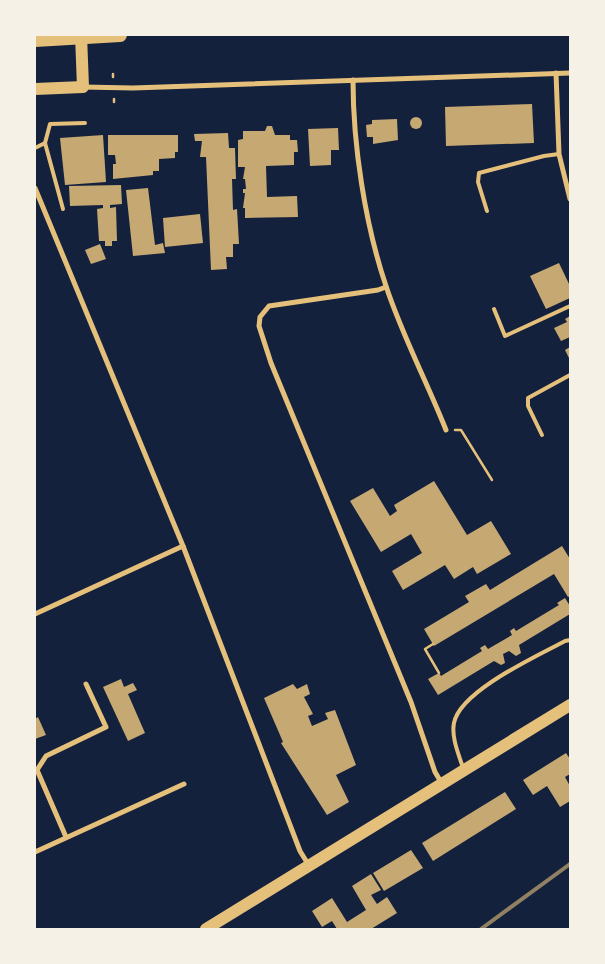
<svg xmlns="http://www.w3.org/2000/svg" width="605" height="964" viewBox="0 0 605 964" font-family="Arial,sans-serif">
<rect width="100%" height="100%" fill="#14213d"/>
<!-- building -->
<g fill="#c6a872">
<path d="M532 104 534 143 446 146 445 107Z"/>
<circle cx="416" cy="123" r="6"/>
<path d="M397 119 398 140 373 144V137H367L366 125 372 124V120Z"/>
<path d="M267 126H272L275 135H290V140H297L298 152H294V165L266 166 267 197 297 196 298 217 245 218V208H243L245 193H243V189H246L245 179H243L245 167H238V140L243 139V131H265Z"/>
<path d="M338 128 339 150H331V165L310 166 308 129Z"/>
<path d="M228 133 229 148H235L236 179H232L233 210 237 209 239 244H233V257H226L227 269 211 270 206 157H200L202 141H195L194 134Z"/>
<path d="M103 135 106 182 65 185 60 138Z"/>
<path d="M108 135H178V152H175V158L159 159V171H153V175L113 179V164H116L115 155H108Z"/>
<path d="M121 185 122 204 110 205V208L116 207 117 241H112V246H105V241H99L97 209 103 208V205L70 206 69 186Z"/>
<path d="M148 188 155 245 163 243 165 253 133 256 126 190Z"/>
<path d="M200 214 203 243 165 247 163 218Z"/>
<path d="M100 244 106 259 91 264 85 250Z"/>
<path d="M559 263 570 286V298L546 309 530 276Z"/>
<path d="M570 316V337L561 341 554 328 567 322 565 319Z"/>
<path d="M570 347V360L565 350Z"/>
<path d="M434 481 467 535 491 521 511 554 477 574 473 567 454 579 445 565 403 590 392 571 422 553 411 534 381 552 350 501 373 488 390 516 397 511 394 505Z"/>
<path d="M562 546 570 559V596L568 597 554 574 434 646 424 629 469 602 465 596 486 584 490 590Z"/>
<path d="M565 598 570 606V614L519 645 521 653 516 656 509 651 503 654 505 663 501 665 494 661 438 695 428 679 439 673 441 676 482 651 480 648 485 645 488 649 512 635 510 631 514 628 516 631 559 605 557 603Z"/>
<path d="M121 679 124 687 133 683 137 690 128 694 145 733 128 741 103 687Z"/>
<path d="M293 684 297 689 307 684 310 694 304 697 313 714 308 716 312 726 328 719 325 713 335 710 356 765 336 775 349 802 327 815 281 743 283 742 264 698Z"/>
<path d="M38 717 46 735 35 739V719Z"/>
<path d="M566 753 570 759V774L565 777 570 786V801L560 807 547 786 533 795 523 780Z"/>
<path d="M505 792 516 809 433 861 422 843Z"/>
<path d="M411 850 423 868 384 891 373 873Z"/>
<path d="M371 874 381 890 371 895 377 904 387 897 397 913 371 929H337L332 921 322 927 312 911 332 898 347 922 366 910 352 886Z"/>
</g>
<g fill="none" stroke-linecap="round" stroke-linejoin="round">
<!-- path -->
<g stroke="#e5c07b" stroke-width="2.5">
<path d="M113 74V77"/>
<path d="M114 99V102"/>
<path d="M455 430H461L492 480"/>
<path d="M433 644 425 649 439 673"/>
</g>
<!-- service -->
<g stroke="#e5c07b" stroke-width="4">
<path d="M45 143 50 124 85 123"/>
<path d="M35 148 45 143 63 209"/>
<path d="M487 211 478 182 479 173 544 156 559 154"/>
<path d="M494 309 505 336 570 306"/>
<path d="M542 435 528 406V398L570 375"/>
<path d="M463 768C459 755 451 737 454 723 460 691 537 656 565 641L570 640"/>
</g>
<!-- minor -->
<g stroke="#e5c07b" stroke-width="5">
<path d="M556 73 559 154 570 199"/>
<path d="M353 80C353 145 365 224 386 286 402 335 427 382 446 430"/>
<path d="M83 87 133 88 570 73"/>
<path d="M35 188 183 546 300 851 308 864"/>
<path d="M386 287 378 290 269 306 260 317 259 326 271 363 411 702 435 772 441 782"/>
<path d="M35 614 183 546"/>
<path d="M66 837 37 770 46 756 106 727 86 684"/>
<path d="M35 852 184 784"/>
</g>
<!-- primary -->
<g stroke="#e5c07b" stroke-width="12">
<path d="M35 89 83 87 81 35"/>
<path d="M206 929 570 705"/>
</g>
<!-- trunk -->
<path stroke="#e5c07b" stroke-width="14" d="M35 40 120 35"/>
<!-- rail -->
<path stroke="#918062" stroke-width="4" d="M481 929 570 864"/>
</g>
<!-- border -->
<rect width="605" height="964" fill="none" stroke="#f6f1e7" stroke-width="72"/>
</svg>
